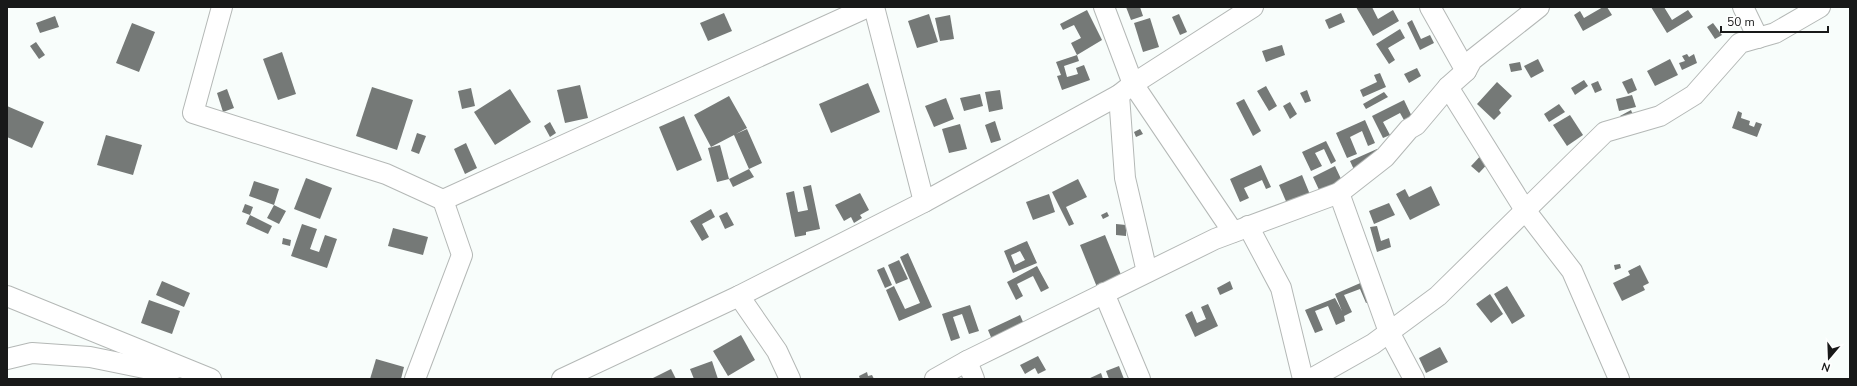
<svg xmlns="http://www.w3.org/2000/svg" width="1857" height="386" viewBox="0 0 1857 386" font-family="'Nunito Sans',sans-serif">
<rect width="100%" height="100%" fill="#f8fdfb"/>
<!-- building -->
<g fill="#757977" fill-rule="evenodd">
<path d="M1126 7H1140L1143 16 1131 20Z"/>
<path d="M1356 7H1372L1378 19 1393 10 1399 21 1373 36Z"/>
<path d="M1603 7H1607L1612 15 1583 31 1574 15 1580 11 1584 18Z"/>
<path d="M1651 7H1664L1672 20 1688 10 1693 17 1667 33Z"/>
<path d="M1087 10 1102 40 1077 55 1071 43 1081 38 1074 25 1063 30 1060 24Z"/>
<path d="M724 13 732 31 708 41 700 23Z"/>
<path d="M1341 13 1345 22 1329 29 1325 20Z"/>
<path d="M929 14 938 42 917 48 908 21Z"/>
<path d="M1179 14 1187 32 1180 35 1172 17Z"/>
<path d="M950 15 954 39 940 41 935 18Z"/>
<path d="M55 16 59 27 40 33 36 23Z"/>
<path d="M1150 18 1159 47 1143 52 1134 23Z"/>
<path d="M1412 20 1421 39 1430 35 1434 43 1420 50 1407 23Z"/>
<path d="M132 23 155 32 139 72 116 63Z"/>
<path d="M1713 23 1722 35 1715 39 1707 27Z"/>
<path d="M1400 29 1405 38 1388 48 1395 60 1389 64 1376 44Z"/>
<path d="M36 42 45 55 39 59 30 46Z"/>
<path d="M1282 45 1285 55 1266 62 1262 51Z"/>
<path d="M282 52 296 94 278 100 263 59Z"/>
<path d="M1687 54 1689 57 1694 54 1697 63 1682 70 1679 63 1685 61 1682 56Z"/>
<path d="M1077 55 1079 61 1064 66 1067 77 1078 74 1076 68 1084 65 1090 80 1062 90 1057 76 1061 75 1056 62Z"/>
<path d="M1538 59 1544 71 1531 78 1524 66Z"/>
<path d="M1670 59 1678 75 1655 86 1647 71Z"/>
<path d="M1520 62 1522 70 1511 72 1509 64Z"/>
<path d="M1417 68 1421 76 1409 83 1404 74Z"/>
<path d="M1380 73 1386 87 1363 97 1360 90 1377 82 1374 75Z"/>
<path d="M1632 78 1637 90 1628 94 1622 82Z"/>
<path d="M1584 80 1588 86 1575 95 1571 88Z"/>
<path d="M1598 81 1602 90 1595 93 1591 84Z"/>
<path d="M1497 82 1512 96 1499 110 1501 113 1494 120 1477 104Z"/>
<path d="M868 83 880 112 831 133 819 104Z"/>
<path d="M580 85 588 118 565 123 557 90Z"/>
<path d="M1266 86 1277 106 1269 111 1257 91Z"/>
<path d="M372 87 413 100 397 150 356 136Z"/>
<path d="M471 88 475 106 462 109 458 91Z"/>
<path d="M227 89 234 108 223 112 217 93Z"/>
<path d="M510 89 531 122 495 145 474 112Z"/>
<path d="M1000 90 1003 109 989 112 985 92Z"/>
<path d="M1307 90 1311 101 1305 103 1300 93Z"/>
<path d="M1384 92 1388 97 1366 109 1363 104Z"/>
<path d="M980 94 983 106 964 111 960 98Z"/>
<path d="M1632 95 1636 107 1619 111 1616 99Z"/>
<path d="M729 96 747 128 736 134 747 129 762 163 749 169 734 135 711 147 694 115Z"/>
<path d="M946 98 954 119 934 127 925 106Z"/>
<path d="M1244 99 1261 131 1253 136 1236 103Z"/>
<path d="M1404 100 1416 125 1409 129 1400 113 1383 122 1390 135 1383 138 1372 116Z"/>
<path d="M1290 102 1297 114 1290 119 1283 106Z"/>
<path d="M1559 104 1565 112 1549 122 1544 114Z"/>
<path d="M7 106 44 122 32 148 7 137Z"/>
<path d="M1631 110 1633 115 1622 121 1620 116Z"/>
<path d="M1738 111 1742 113 1741 118 1750 121 1749 125 1754 127 1756 122 1762 124 1757 137 1732 128Z"/>
<path d="M1570 115 1583 135 1567 146 1553 125Z"/>
<path d="M684 116 702 160 677 171 659 127Z"/>
<path d="M1365 120 1375 143 1368 146 1362 131 1350 137 1357 154 1347 158 1336 133Z"/>
<path d="M995 121 1001 140 991 143 985 125Z"/>
<path d="M550 122 556 133 550 137 544 126Z"/>
<path d="M960 124 967 149 949 153 942 129Z"/>
<path d="M1140 129 1143 134 1136 137 1134 132Z"/>
<path d="M417 133 426 136 419 154 411 151Z"/>
<path d="M106 135 142 145 133 175 97 165Z"/>
<path d="M1326 141 1336 161 1331 164 1324 149 1315 153 1322 166 1311 171 1302 152Z"/>
<path d="M466 143 477 168 465 174 454 149Z"/>
<path d="M720 145 729 179 717 182 708 148Z"/>
<path d="M1377 149 1384 164 1357 176 1350 161Z"/>
<path d="M1485 151 1493 158 1479 173 1471 166Z"/>
<path d="M1261 165 1271 187 1266 189 1262 180 1244 188 1249 198 1240 202 1230 179Z"/>
<path d="M1335 166 1342 181 1320 192 1313 177Z"/>
<path d="M749 169 754 177 733 187 729 179Z"/>
<path d="M1302 175 1311 197 1288 206 1279 185Z"/>
<path d="M306 178 332 188 320 219 294 209Z"/>
<path d="M1078 179 1087 197 1066 207 1074 224 1069 226 1052 192Z"/>
<path d="M254 181 279 189 274 205 286 211 279 224 267 218 274 205 249 196Z"/>
<path d="M811 185 820 229 806 232V235L795 237 786 193 794 191 798 212 808 210 803 187Z"/>
<path d="M1431 186 1440 205 1410 220 1396 194 1405 189 1409 197Z"/>
<path d="M860 193 869 210 860 215 862 218 854 223 851 217 844 221 835 205Z"/>
<path d="M1049 194 1055 212 1033 220 1026 202Z"/>
<path d="M1389 203 1395 215 1374 224 1369 211Z"/>
<path d="M245 204 253 207 250 215 242 212Z"/>
<path d="M711 209 715 217 702 224 709 237 702 241 690 221Z"/>
<path d="M727 212 734 225 725 229 719 216Z"/>
<path d="M1107 212 1109 216 1103 219 1101 215Z"/>
<path d="M250 215 272 226 268 234 246 224Z"/>
<path d="M302 224 317 229 310 249 319 252 325 235 337 239 327 268 291 256Z"/>
<path d="M1116 224 1126 225V236L1116 235Z"/>
<path d="M1377 226 1381 241 1389 238 1391 247 1377 252 1370 227Z"/>
<path d="M393 228 428 237 423 255 388 246Z"/>
<path d="M1105 235 1128 292 1103 302 1080 245Z"/>
<path d="M283 238 291 240 290 246 282 244Z"/>
<path d="M1027 241 1037 263 1013 273 1004 251ZM1020 251 1025 260 1015 265 1011 255Z"/>
<path d="M908 253 932 307 899 321 886 290 894 286 905 309 920 303 900 257Z"/>
<path d="M899 260 908 279 896 284 888 265Z"/>
<path d="M1620 264 1621 268 1615 270 1614 265Z"/>
<path d="M1640 265 1649 283 1643 286 1645 290 1622 301 1613 283 1630 275 1628 271Z"/>
<path d="M1037 266 1049 288 1041 292 1033 276 1017 284 1023 296 1016 300 1007 282Z"/>
<path d="M884 267 892 285 885 288 877 270Z"/>
<path d="M162 281 190 293 184 307 156 295Z"/>
<path d="M1230 281 1233 289 1220 295 1217 288Z"/>
<path d="M1365 281 1373 301 1366 303 1360 289 1344 295 1352 312 1344 316 1345 321 1336 325 1328 306 1315 311 1323 330 1315 333 1305 310 1335 298 1342 311 1335 294Z"/>
<path d="M1507 286 1525 316 1512 324 1494 294Z"/>
<path d="M1490 294 1503 314 1491 323 1476 304Z"/>
<path d="M149 300 180 311 172 334 141 323Z"/>
<path d="M1208 304 1218 326 1195 337 1185 315 1192 311 1197 323 1206 319 1201 307Z"/>
<path d="M970 305 979 331 969 334 962 314 953 317 960 338 951 341 942 314Z"/>
<path d="M1020 315 1027 331 993 342 988 330Z"/>
<path d="M741 335 755 360 728 376 713 351Z"/>
<path d="M1440 347 1448 362 1426 373 1419 358Z"/>
<path d="M1038 356 1046 370 1038 374 1035 368 1025 374 1020 365Z"/>
<path d="M376 359 404 367 401 379H370Z"/>
<path d="M712 361 718 379H694L690 369Z"/>
<path d="M1119 366 1124 379H1109L1106 371Z"/>
<path d="M671 369 676 379H651Z"/>
<path d="M867 372 868 376 872 375 874 379H860L859 376Z"/>
<path d="M1101 373 1103 379H1088Z"/>
</g>
<g fill="none" stroke-linecap="round" stroke-linejoin="round">
<defs>
<g id="minor">
<path d="M222 7 193 113 386 174 443 200 462 255 415 379"/>
<path d="M874 7 924 202"/>
<path d="M1430 7 1466 71"/>
<path d="M1743 7 1758 38"/>
<path d="M1448 87 1525 210 1572 271 1619 379"/>
<path d="M1119 95 1125 178 1147 272"/>
<path d="M1339 193 1389 332 1414 379"/>
<path d="M443 200 868 7"/>
<path d="M1248 226 1281 288 1303 379"/>
<path d="M1233 232 1133 84 1253 7"/>
<path d="M1104 293 1140 379"/>
<path d="M7 296 211 379"/>
<path d="M739 296 777 351 790 379"/>
<path d="M7 359 32 353 90 357 149 369 177 368"/>
<path d="M967 361 974 379"/>
<path d="M562 379 739 296 924 202 1119 95 1133 84 1104 7"/>
<path d="M935 379 967 361 1215 239 1339 193 1385 157 1409 129 1416 125 1448 87 1466 71 1472 60 1539 7"/>
<path d="M1311 379 1373 344 1438 296 1605 132 1660 116 1694 95 1740 43 1775 33 1820 7"/>
</g>
</defs>
<!-- minor casing -->
<use href="#minor" stroke="#b4b8b6" stroke-width="22"/>
<!-- minor -->
<use href="#minor" stroke="#fff" stroke-width="20"/>
</g>
<!-- border -->
<rect width="1857" height="386" fill="none" stroke="#181919" stroke-width="16"/>
<!-- north arrow -->
<g transform="translate(1829 358) rotate(199)" stroke="#ffffff" stroke-width="3" paint-order="stroke">
<path d="M0-3L7 15L0 10L-7 15Z" fill="#181919"/>
<text y="-6" font-size="11" font-weight="bold" text-anchor="middle" fill="#181919">N</text>
</g>
<!-- scale -->
<path d="M1721 26v6h107v-6" fill="none" stroke="#181919" stroke-width="2"/>
<text x="1727" y="26" font-size="12" fill="#181919" stroke="#ffffff" stroke-width="3" paint-order="stroke">50 m</text>
</svg>
